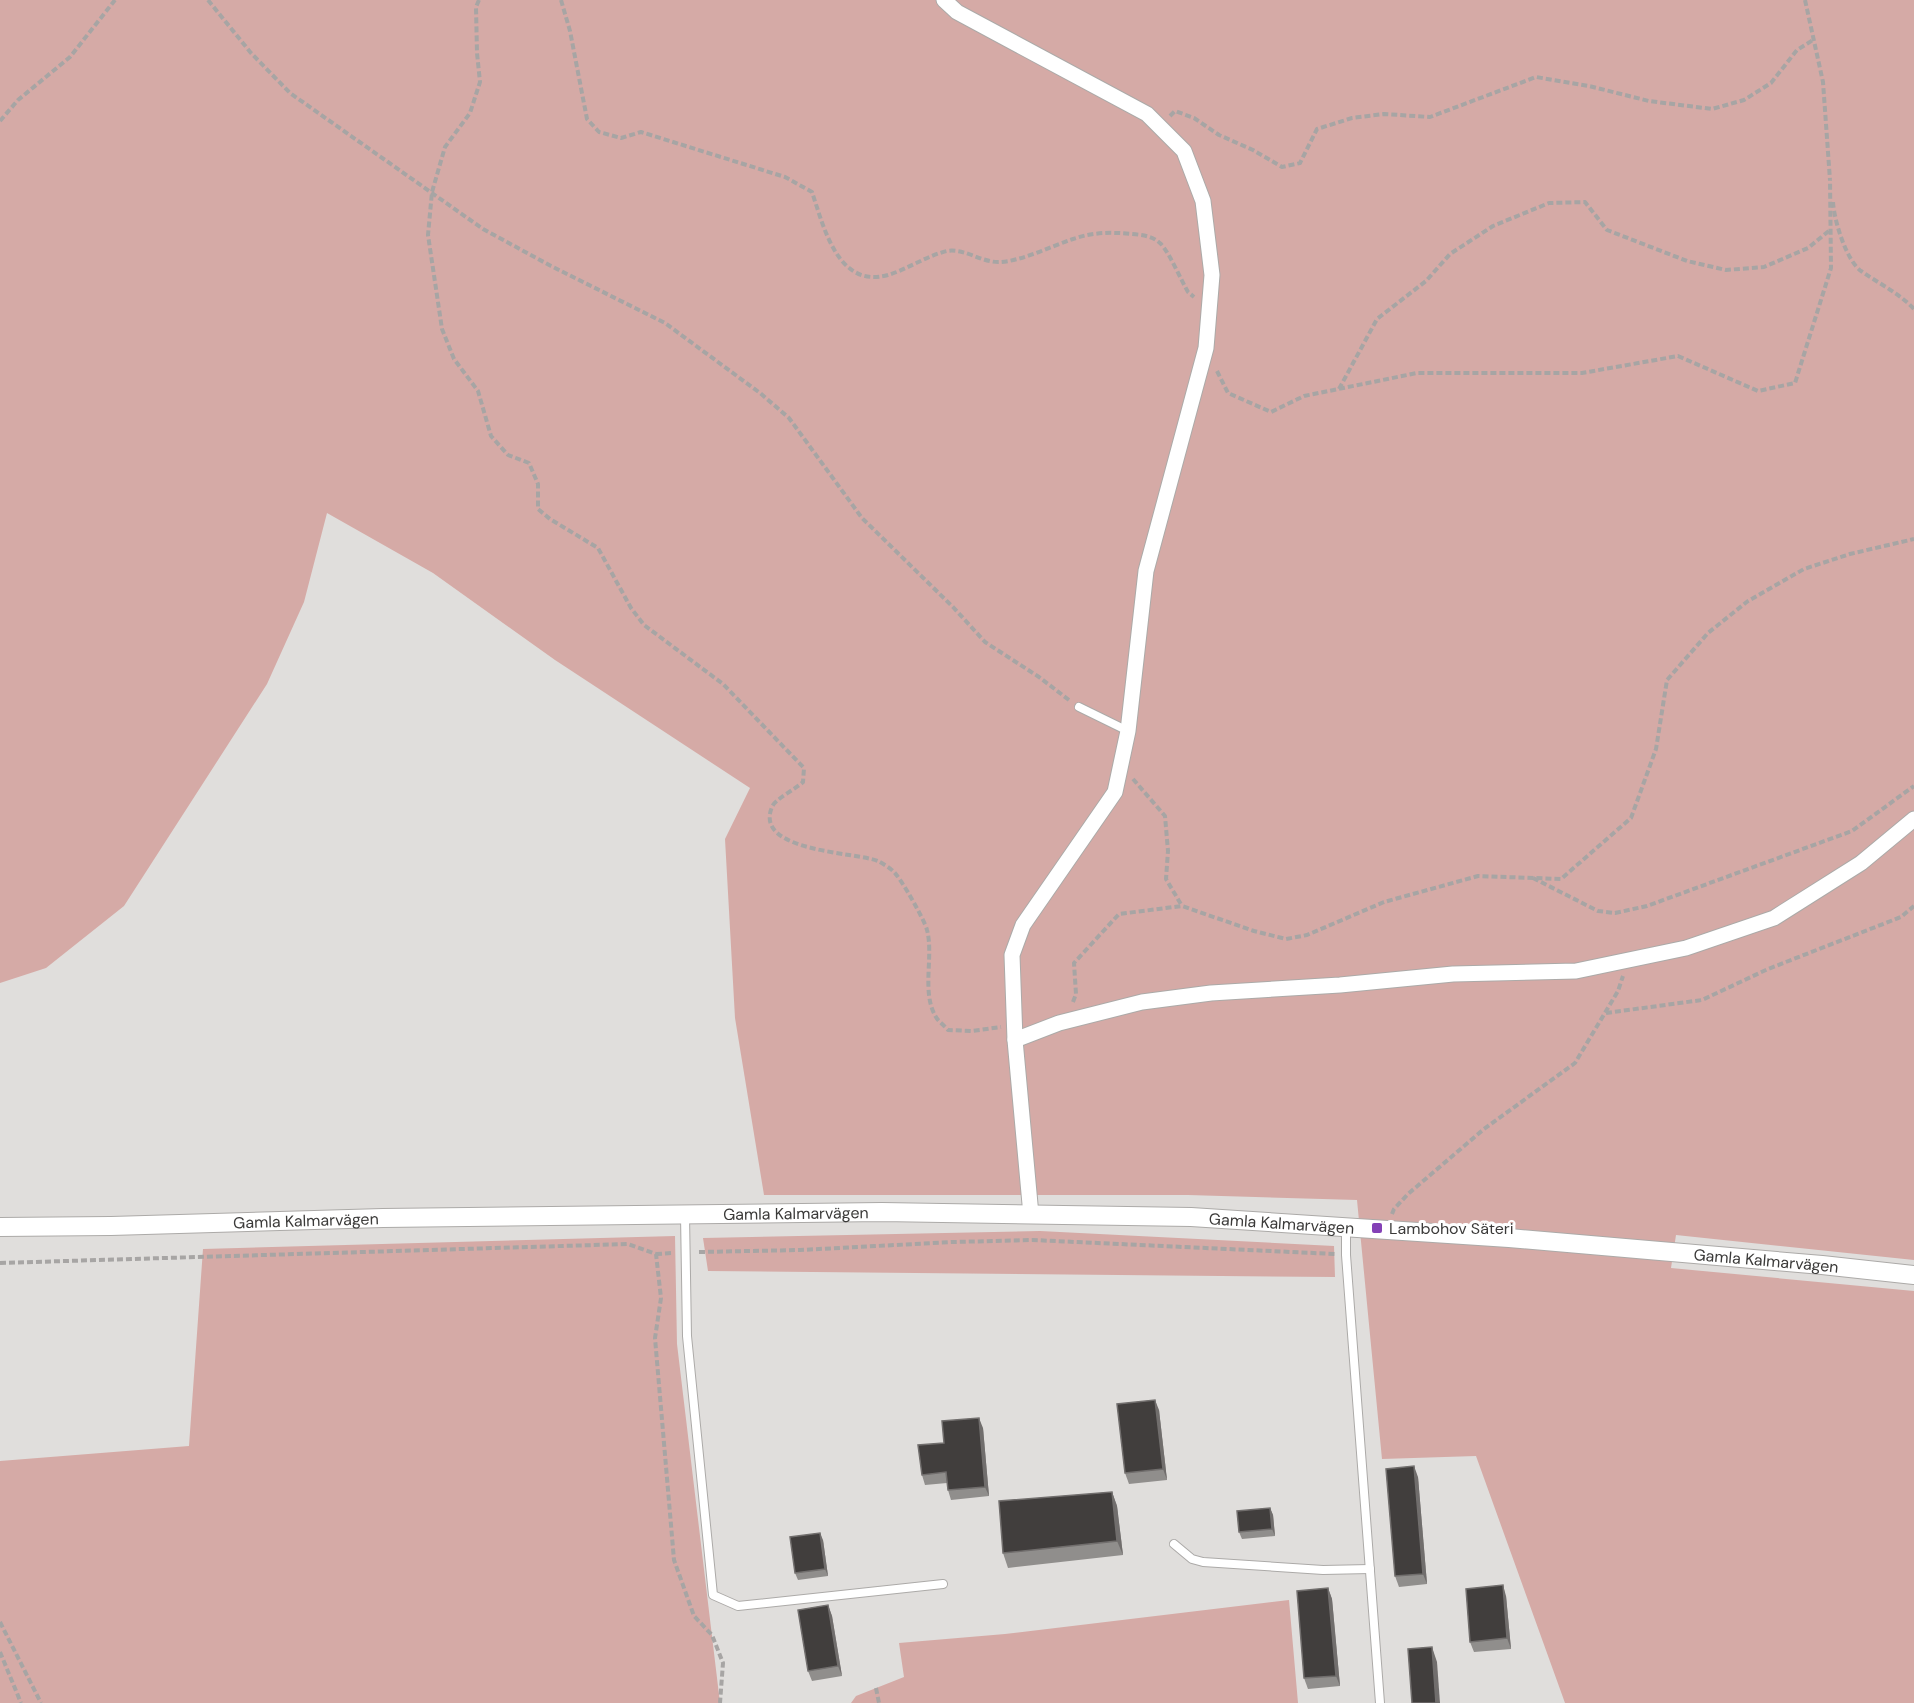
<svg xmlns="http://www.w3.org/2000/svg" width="1914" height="1703" viewBox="0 0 1914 1703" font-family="'DM Sans',sans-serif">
<rect width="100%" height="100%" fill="#e0dedc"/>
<!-- green -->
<g fill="#d5aaa6">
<path d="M0 0H1914V1260L1676 1235 1671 1268 1914 1291V1703H1565L1476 1456 1382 1459 1357 1200 1188 1195H764L735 1018 725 839 750 788 555 660 433 573 327 513 304 602 267 684 124 906 46 968 0 983Z"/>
<path d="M1040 1231 1334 1246 1335 1277 708 1271 703 1238Z"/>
<path d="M675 1236 677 1344 720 1703H0V1461L189 1446 203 1249Z"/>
<path d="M1289 1600 1298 1703H851L856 1696 904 1677 899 1643 1005 1634Z"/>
</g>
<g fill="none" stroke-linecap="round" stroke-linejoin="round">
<defs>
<g id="service">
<path d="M1079 707 1128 731"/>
<path d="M685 1215 687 1336 713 1595 738 1606 943 1584"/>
<path d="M1346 1228V1255L1380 1703"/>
<path d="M1174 1544 1192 1559 1203 1562 1323 1570 1370 1569"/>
</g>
<g id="minor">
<path d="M944 0 957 12 1147 114 1184 151 1203 201 1212 275 1206 348 1146 571 1128 731 1115 792 1023 925 1012 955 1015 1040"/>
<path d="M1031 1215 1015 1040 1059 1023 1142 1002 1211 993 1340 985 1453 974 1576 971 1686 948 1774 918 1861 863 1914 819"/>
</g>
<g id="tertiary">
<path id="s1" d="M0 1227 111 1226 383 1218 882 1212 1191 1217 1509 1238 1822 1265 1914 1275"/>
</g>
</defs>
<!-- service casing -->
<use href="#service" stroke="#acaaa8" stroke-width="10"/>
<!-- minor casing -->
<use href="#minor" stroke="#acaaa8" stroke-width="17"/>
<!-- tertiary casing -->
<use href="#tertiary" stroke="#acaaa8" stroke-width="20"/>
<!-- path -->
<g stroke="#a7a5a4" stroke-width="4" stroke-dasharray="6 3" stroke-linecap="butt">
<path d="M208 0 251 53 290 93 483 229 551 266 665 323 760 393 789 418 862 518 953 607 985 642 1039 677 1069 700"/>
<path d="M479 0 476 7 477 53 480 82 470 113 445 147 432 192 428 235 442 329 454 359 478 391 491 436 508 455 529 463 538 484V509L550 519 598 548 631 608 644 625 723 684 804 768 803 782C796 789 775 799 772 807 753 852 856 852 878 861 882 863 890 868 893 871 901 878 925 921 927 930 934 956 921 993 936 1017 938 1021 945 1026 948 1030L972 1031 1001 1027"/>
<path d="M561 0 570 31 587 119 599 132 621 138 641 132 785 177 812 192C824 228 838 289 888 275 908 269 926 256 947 251 965 248 982 263 1000 262 1022 261 1052 246 1073 239 1093 232 1111 232 1132 234 1143 235 1153 236 1161 244 1170 254 1181 280 1188 292L1194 297"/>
<path d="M1805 0 1823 82 1830 180"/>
<path d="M1170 116 1175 111 1194 118 1219 135 1253 150 1282 167 1300 163 1317 129 1352 118 1384 114 1430 117 1536 77 1589 86 1649 101 1712 109 1744 100 1771 83 1797 50 1813 40"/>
<path d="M0 121 18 100 70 57 115 0"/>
<path d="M1833 202C1834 220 1846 260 1861 271 1878 283 1899 293 1914 309"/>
<path d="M1217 371 1228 393 1271 412 1304 396 1417 373H1582L1678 356 1758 391 1795 383 1831 268 1830 180"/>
<path d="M1339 389 1377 319 1426 281 1450 254 1493 226 1549 203 1585 202 1607 230 1687 261 1726 270 1764 267 1808 248 1830 230"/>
<path d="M1133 779 1165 816 1168 851 1166 879 1182 906"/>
<path d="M1533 878 1598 911 1615 913 1647 906 1852 831 1914 786"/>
<path d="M1073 1002 1076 994 1074 963 1119 914 1182 906 1254 931 1286 939 1307 935 1384 902 1478 876 1561 879 1631 818 1656 749 1667 680 1708 633 1748 601 1804 569 1850 554 1914 539"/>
<path d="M1606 1013 1702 1000 1768 969 1901 917 1914 906"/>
<path d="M1392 1214 1394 1209 1408 1194 1484 1129 1575 1063 1618 991 1623 976"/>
<path d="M699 1252 800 1250 953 1242 1033 1240 1335 1254"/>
<path d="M656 1254 673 1253"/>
<path d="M0 1263 628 1244 656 1254 661 1298 655 1338 674 1560 694 1616 712 1635 723 1663 720 1703"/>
<path d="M0 1622 41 1703"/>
<path d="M0 1652 21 1703"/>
<path d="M876 1688 879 1703"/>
</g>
<!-- service -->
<use href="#service" stroke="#fff" stroke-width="8"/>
<!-- minor -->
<use href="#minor" stroke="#fff" stroke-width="15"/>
<!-- tertiary -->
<use href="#tertiary" stroke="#fff" stroke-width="18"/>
</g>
<!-- wall -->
<g fill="#908e8c">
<path d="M1159 1410 1167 1480 1129 1484 1125 1473Z"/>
<path d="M983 1428 989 1496 951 1500 948 1490 947 1483 925 1485 922 1475Z"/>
<path d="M1418 1477 1427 1584 1399 1587 1395 1576Z"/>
<path d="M1112 1492 1117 1506 1123 1555 1008 1568 1003 1553Z"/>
<path d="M1270 1508 1273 1515 1275 1536 1242 1539 1239 1532Z"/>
<path d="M823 1540 828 1576 798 1580 795 1573Z"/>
<path d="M1328 1588 1332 1599 1340 1686 1308 1689 1304 1678Z"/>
<path d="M1506 1596 1511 1649 1474 1652 1470 1642Z"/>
<path d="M828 1605 832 1616 842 1676 812 1681 808 1671Z"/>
</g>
<!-- shaded-wall -->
<g fill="#716e6d">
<path d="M1155 1400 1159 1410 1167 1480 1163 1469Z"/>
<path d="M979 1418 983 1428 989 1496 985 1487Z"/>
<path d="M1414 1466 1418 1477 1427 1584 1423 1574Z"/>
<path d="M1112 1492 1117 1506 1123 1555 1117 1541Z"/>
<path d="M1270 1508 1273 1515 1275 1536 1272 1529Z"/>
<path d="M820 1533 823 1540 828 1576 825 1569Z"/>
<path d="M1503 1585 1506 1596 1511 1649 1507 1638Z"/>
<path d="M1328 1588 1332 1599 1340 1686 1336 1676Z"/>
<path d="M828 1605 832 1616 842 1676 838 1666Z"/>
<path d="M1432 1647 1437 1662 1440 1703H1436Z"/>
</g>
<!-- building -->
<g fill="#413e3d" stroke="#716e6d" stroke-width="1.5">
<path d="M1155 1400 1163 1469 1125 1473 1117 1404Z"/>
<path d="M979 1418 985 1487 948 1490 946 1472 922 1475 918 1445 944 1443 942 1421Z"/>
<path d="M1414 1466 1423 1574 1395 1576 1386 1469Z"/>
<path d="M1112 1492 1117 1541 1003 1553 999 1501Z"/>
<path d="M1270 1508 1272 1529 1239 1532 1237 1511Z"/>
<path d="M820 1533 825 1569 795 1573 790 1537Z"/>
<path d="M1503 1585 1507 1638 1470 1642 1466 1589Z"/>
<path d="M1328 1588 1336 1676 1304 1678 1297 1591Z"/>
<path d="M828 1605 838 1666 808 1671 798 1610Z"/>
<path d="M1432 1647 1436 1703H1412L1408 1649Z"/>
</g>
<!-- markers -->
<rect fill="#8441b6" stroke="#fff" stroke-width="2" x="1371" y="1222" width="12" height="12" rx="3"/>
<g text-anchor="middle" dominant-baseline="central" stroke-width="6" stroke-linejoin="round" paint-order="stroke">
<!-- street labels -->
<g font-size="16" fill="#3b3a39" stroke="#fff">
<text stroke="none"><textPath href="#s1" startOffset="796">Gamla Kalmarvägen</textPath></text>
<text stroke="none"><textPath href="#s1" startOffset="306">Gamla Kalmarvägen</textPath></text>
<text stroke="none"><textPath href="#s1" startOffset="1282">Gamla Kalmarvägen</textPath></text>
<text stroke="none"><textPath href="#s1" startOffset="1768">Gamla Kalmarvägen</textPath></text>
</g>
<!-- poi labels -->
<g font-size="16" fill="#3b3a39" stroke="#fff" text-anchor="start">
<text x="1389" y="1228">Lambohov Säteri</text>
</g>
</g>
</svg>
